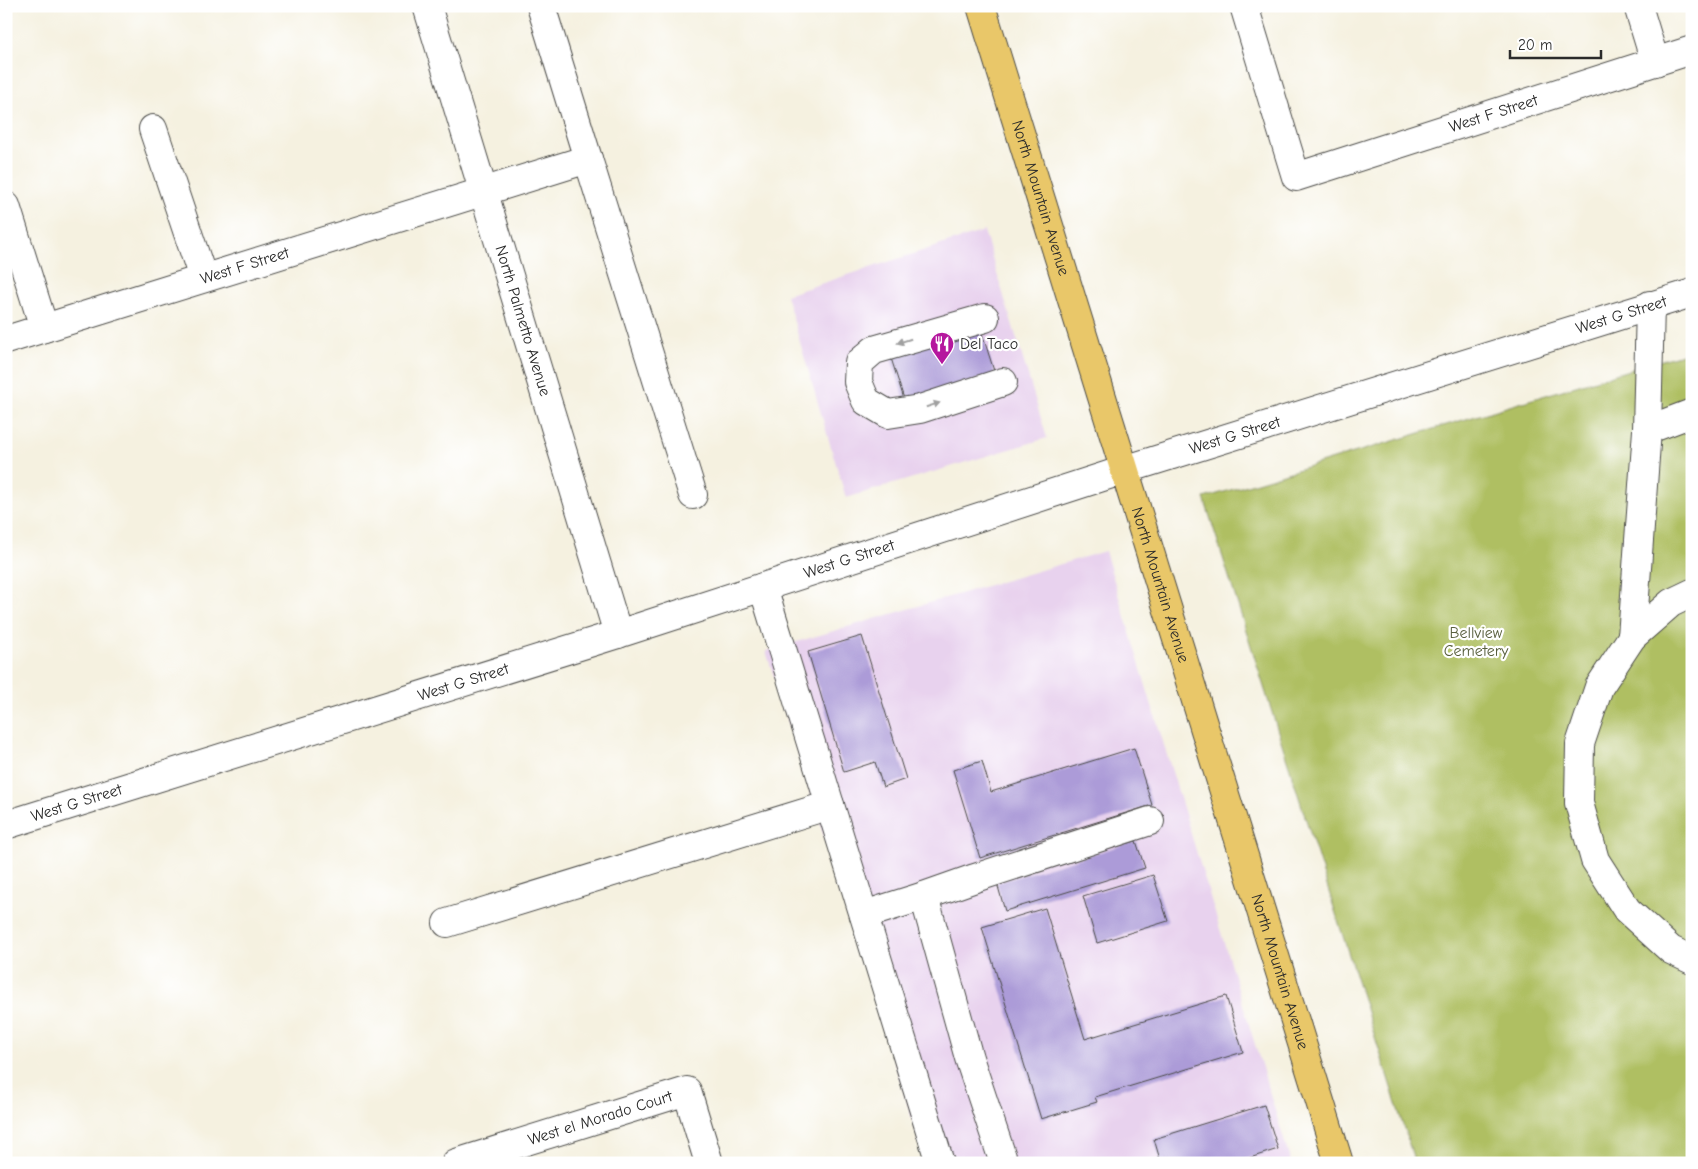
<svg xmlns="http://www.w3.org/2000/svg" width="1698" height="1169" viewBox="0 0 1698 1169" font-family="'Comic Neue',sans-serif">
<rect width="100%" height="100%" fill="#fff"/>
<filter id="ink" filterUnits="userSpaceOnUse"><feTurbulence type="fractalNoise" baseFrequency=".02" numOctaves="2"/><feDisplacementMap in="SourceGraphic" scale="10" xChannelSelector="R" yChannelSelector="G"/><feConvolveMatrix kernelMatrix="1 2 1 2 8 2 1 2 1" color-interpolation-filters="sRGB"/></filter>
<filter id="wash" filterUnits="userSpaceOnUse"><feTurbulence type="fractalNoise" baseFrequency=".0096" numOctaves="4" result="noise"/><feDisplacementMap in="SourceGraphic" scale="20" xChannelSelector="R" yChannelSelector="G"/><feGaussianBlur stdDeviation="1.12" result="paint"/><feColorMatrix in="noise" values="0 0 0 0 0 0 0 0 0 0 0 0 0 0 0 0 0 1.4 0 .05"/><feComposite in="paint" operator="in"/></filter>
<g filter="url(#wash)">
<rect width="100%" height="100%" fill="#f5f1e0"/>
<!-- built -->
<g fill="#e8d2ee">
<path d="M984 231 1047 438 846 498 786 295Z"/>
<path d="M1105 551 1291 1163H926L766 651Z"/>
</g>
<!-- green -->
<path fill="#afbf62" stroke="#6d7546" d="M1692 351V1163H1415L1204 498Z"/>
<g id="blocks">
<!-- building -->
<g fill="#ac9bd8">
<path d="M980 327 995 374 905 402 890 355Z"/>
<path d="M862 636 906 779 883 787 875 762 844 772 808 652Z"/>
<path d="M1134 748 1152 805 980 858 953 770 982 761 991 792Z"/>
<path d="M1136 841 1145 868 1005 911 997 883Z"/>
<path d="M1153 875 1168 921 1097 943 1083 896Z"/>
<path d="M1045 908 1085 1039 1226 996 1243 1052 1095 1097 1097 1102 1041 1119 982 927Z"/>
<path d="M1264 1105 1278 1149 1234 1163H1161L1154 1139Z"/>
</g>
</g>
</g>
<g filter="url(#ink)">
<use href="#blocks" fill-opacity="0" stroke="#494946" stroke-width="1"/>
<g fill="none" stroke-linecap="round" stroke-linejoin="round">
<defs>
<g id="minor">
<path id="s1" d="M427 6 618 634"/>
<path id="s2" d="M1244 6 1296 177 1692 50"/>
<path d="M1638 6 1655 62"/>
<path d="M153 129 203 278"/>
<path d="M588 159 693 495"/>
<path d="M6 206 44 328"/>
<path d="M985 318 874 350 859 363 858 382 866 401 888 414 920 409 1003 382"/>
<path id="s3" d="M6 340 588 159 541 6"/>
<path d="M1647 430 1692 413"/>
<path d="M763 587 940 1163"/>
<path d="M1692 593 1671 603 1632 637 1599 687 1580 744 1579 803 1595 860 1627 910 1671 950 1692 960"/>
<path d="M1632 637 1647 430 1650 305"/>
<path id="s4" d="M6 825 618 634 1124 470 1692 293"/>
<path d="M924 896 975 878 1150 821"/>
<path d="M864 915 924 896 969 1058 1004 1163"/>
<path d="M447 923 830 805"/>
<path id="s5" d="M456 1163 687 1091 709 1163"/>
</g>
<g id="major">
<path id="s6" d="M981 6 1339 1163"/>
</g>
</defs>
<!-- minor casing -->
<use href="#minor" stroke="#494946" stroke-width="30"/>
<!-- major casing -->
<use href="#major" stroke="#494946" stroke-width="30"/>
<!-- minor -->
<use href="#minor" stroke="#fff" stroke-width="28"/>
<!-- major -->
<use href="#major" stroke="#e9c769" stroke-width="28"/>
</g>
<!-- one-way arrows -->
<defs><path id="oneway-solid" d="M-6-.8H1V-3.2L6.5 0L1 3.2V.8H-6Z" transform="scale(1.25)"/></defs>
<g fill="#a0a0a0">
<use href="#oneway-solid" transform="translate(904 341) rotate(163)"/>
<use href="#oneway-solid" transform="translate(933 405) rotate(-17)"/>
</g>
</g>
<!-- icons -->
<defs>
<symbol id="restaurant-pin" viewBox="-11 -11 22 30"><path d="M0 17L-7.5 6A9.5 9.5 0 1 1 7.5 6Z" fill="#b5179e" stroke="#fff"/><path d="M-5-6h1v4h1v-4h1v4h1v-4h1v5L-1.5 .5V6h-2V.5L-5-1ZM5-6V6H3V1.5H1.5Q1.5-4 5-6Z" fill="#fff"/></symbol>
</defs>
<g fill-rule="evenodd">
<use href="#restaurant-pin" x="928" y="330" width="28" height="38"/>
</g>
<g text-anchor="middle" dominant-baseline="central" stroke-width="4.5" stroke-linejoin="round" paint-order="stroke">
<!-- street labels -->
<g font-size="16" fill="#2b2b2b" stroke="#fff">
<text stroke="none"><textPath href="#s2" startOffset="386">West F Street</textPath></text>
<text stroke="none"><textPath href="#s6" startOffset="201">North Mountain Avenue</textPath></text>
<text stroke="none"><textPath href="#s3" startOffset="250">West F Street</textPath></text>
<text stroke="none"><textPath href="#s4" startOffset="1694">West G Street</textPath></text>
<text stroke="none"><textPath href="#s1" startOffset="329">North Palmetto Avenue</textPath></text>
<text stroke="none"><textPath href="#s4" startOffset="1289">West G Street</textPath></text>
<text stroke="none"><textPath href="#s4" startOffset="884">West G Street</textPath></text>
<text stroke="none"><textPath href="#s6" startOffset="606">North Mountain Avenue</textPath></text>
<text stroke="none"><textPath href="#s4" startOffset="479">West G Street</textPath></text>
<text stroke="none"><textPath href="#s4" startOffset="74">West G Street</textPath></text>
<text stroke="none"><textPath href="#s6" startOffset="1011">North Mountain Avenue</textPath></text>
<text stroke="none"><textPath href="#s5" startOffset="151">West el Morado Court</textPath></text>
</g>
<!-- poi labels -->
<g font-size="16" fill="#2b2b2b" stroke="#fff" text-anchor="start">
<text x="960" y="344">Del Taco</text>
</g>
<!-- park labels -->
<g font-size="16" fill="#595f3e" stroke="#fff">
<text x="1476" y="633">Bellview<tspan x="1476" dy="18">Cemetery</tspan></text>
</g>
</g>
<!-- margin -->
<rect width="1698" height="1169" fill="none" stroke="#fff" stroke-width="25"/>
<!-- scale -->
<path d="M1510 50v8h91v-8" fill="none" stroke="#2b2b2b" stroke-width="2.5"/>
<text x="1518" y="50" font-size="15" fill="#2b2b2b" stroke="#ffffff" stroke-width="4" paint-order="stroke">20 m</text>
</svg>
